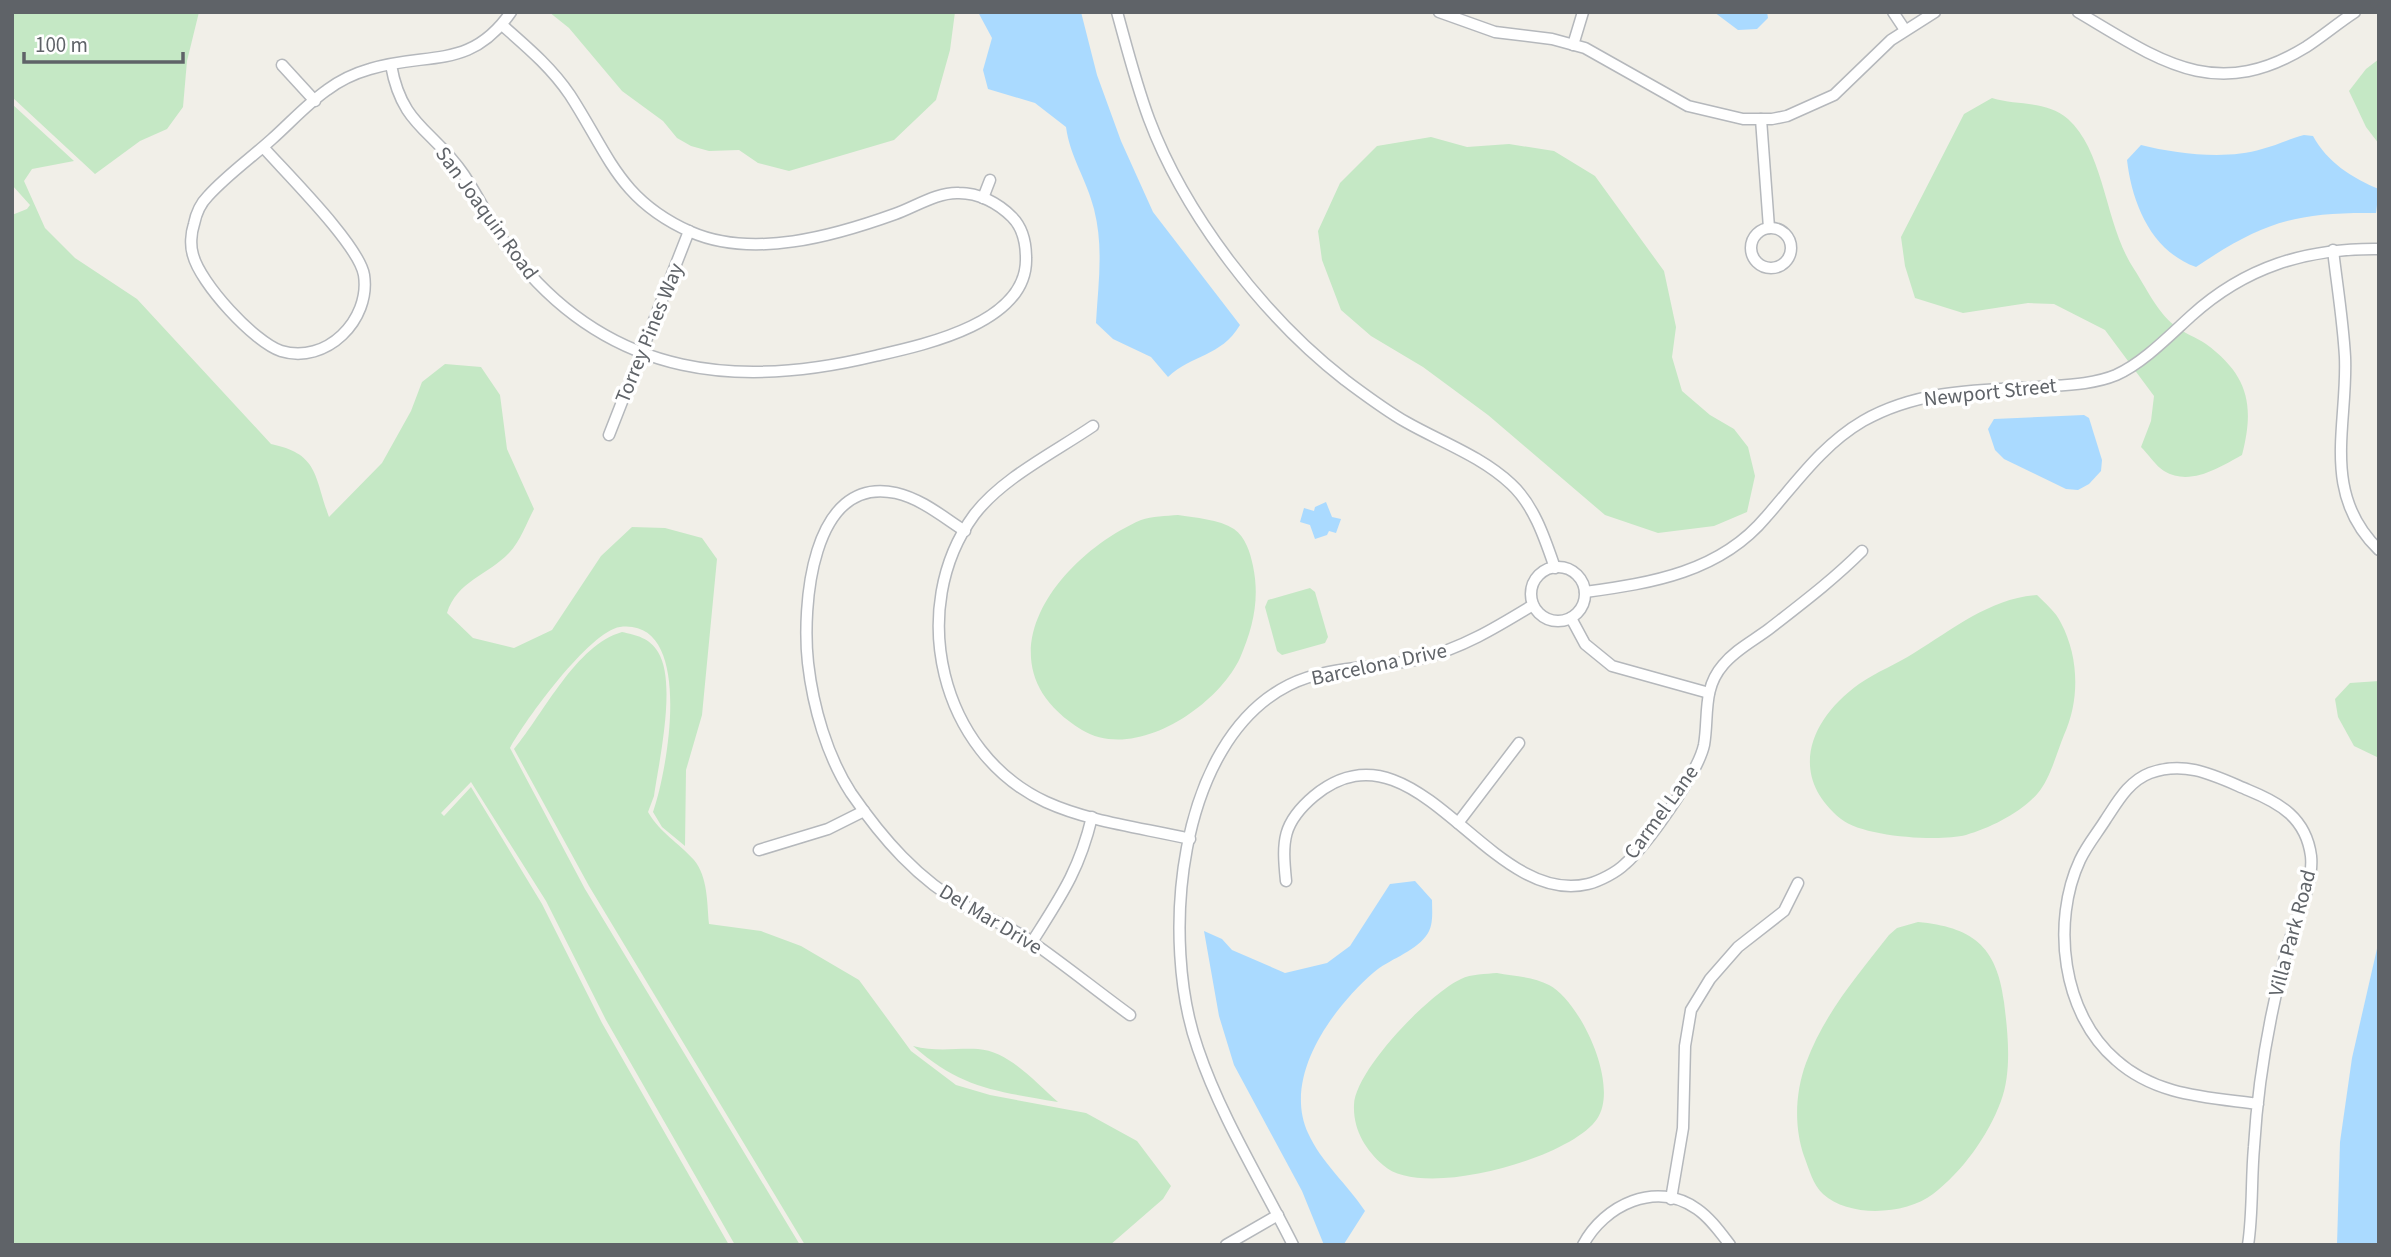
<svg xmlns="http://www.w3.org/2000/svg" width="2391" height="1257" viewBox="0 0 2391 1257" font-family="'Source Sans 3',sans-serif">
<rect width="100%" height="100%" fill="#f1efe8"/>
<!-- green -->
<g fill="#c5e8c5">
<path d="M12 12H199L187 61 183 107 167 129 140 141 95 174 12 97Z"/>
<path d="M549 12H955L950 50 936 100 894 140 789 171 758 163 739 150 709 151 691 146 677 138 663 121 622 91 569 28Z"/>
<path d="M2379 59V144L2366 127 2349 91 2366 69Z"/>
<path d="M1992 98C2018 106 2046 100 2068 119 2105 152 2105 226 2134 269 2145 286 2158 313 2174 325 2183 333 2196 337 2206 344 2248 375 2255 405 2242 455 2220 467 2190 487 2164 471 2156 466 2148 454 2141 447L2151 421 2154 396 2105 330 2054 304 2028 303 1963 313 1915 298 1905 266 1901 237 1964 114Z"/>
<path d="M12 104 74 161 32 169 24 181 45 228 75 258 137 299 271 444C319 454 314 476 329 517L382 463 411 411 422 382 445 364 481 367 500 395 507 449 534 509C527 522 520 542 509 553 488 575 457 581 447 613L473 638 514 648 552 630 601 556 632 527 665 528 702 538 717 559 702 715 686 770 685 846 662 827 653 812C667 773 696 618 620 627 590 631 525 720 510 748L585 889 800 1245H735L606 1020 546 901 471 782 441 813 444 816 471 787 542 904 602 1023 729 1245H12V215L27 209 30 205 12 185Z"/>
<path d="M1431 137 1467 147 1509 144 1554 151 1595 176 1664 271 1676 327 1672 357 1682 391 1710 415 1734 429 1748 447 1755 476 1747 512 1714 526 1658 533 1605 515 1488 415 1423 367 1371 336 1341 310 1322 260 1318 231 1340 183 1377 146Z"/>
<path d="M1178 515C1195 518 1219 519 1234 529 1246 538 1250 552 1253 566 1260 599 1253 628 1240 658 1217 707 1135 762 1082 730 975 665 1056 557 1141 520 1152 516 1166 516 1178 515Z"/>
<path d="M1310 588 1315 592 1328 637 1325 643 1282 655 1277 651 1265 607 1268 600Z"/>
<path d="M2037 595C2045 603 2056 612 2061 623 2079 657 2080 700 2064 735 2057 752 2050 779 2038 793 2021 813 1990 828 1966 835 1939 842 1863 837 1841 819 1787 775 1810 719 1859 684 1876 672 1897 664 1914 653 1953 629 1991 598 2037 595Z"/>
<path d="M622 632C636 635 650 638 658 652 677 682 659 761 654 796L648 812C661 834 678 842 694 860 708 877 707 903 709 924L761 931 801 946 859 980 911 1051 956 1085 990 1095 1086 1113 1137 1141 1171 1186 1163 1199 1110 1245H805L589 886 514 749C544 713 576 645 622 632Z"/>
<path d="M2379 681V758L2354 746 2338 717 2335 699 2350 683Z"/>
<path d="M1918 922C1971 927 1997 945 2004 1002 2008 1034 2012 1071 2001 1101 1988 1136 1962 1172 1933 1194 1906 1215 1849 1218 1823 1194 1813 1185 1809 1169 1804 1156 1794 1127 1795 1093 1806 1063 1824 1014 1857 976 1889 935L1897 928Z"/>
<path d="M1497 973C1513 976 1534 977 1549 985 1581 1002 1620 1086 1597 1119 1571 1158 1421 1201 1383 1165 1366 1150 1353 1130 1354 1105 1355 1070 1430 993 1461 979 1471 974 1486 974 1497 973Z"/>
<path d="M913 1046C936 1052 955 1048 978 1049 1009 1051 1036 1083 1058 1102 996 1091 962 1089 913 1046Z"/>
</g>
<!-- water -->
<g fill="#aadaff">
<path d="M978 12H1081L1097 75 1121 141 1153 212 1240 325C1221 357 1192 354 1168 377L1151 357 1113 339 1096 323C1098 285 1104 248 1094 209 1087 180 1070 157 1066 127L1035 103 988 89 983 70 992 38Z"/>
<path d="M1714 12H1767L1768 18 1757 29 1738 30Z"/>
<path d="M2304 135 2313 136C2327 162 2352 178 2379 189L2376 213C2296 212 2263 222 2196 267 2151 251 2132 203 2127 160L2141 145C2177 154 2227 160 2262 149 2277 145 2289 139 2304 135Z"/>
<path d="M2084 415 2089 418 2102 460 2101 471 2089 484 2078 490 2066 489 2004 459 1995 450 1988 429 1994 419Z"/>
<path d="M1326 502 1332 517 1341 519 1336 533 1329 531 1327 535 1315 539 1310 525 1300 522 1304 508 1314 511 1315 507Z"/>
<path d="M1415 881 1432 900C1432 912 1434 926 1426 936 1413 953 1389 959 1373 973 1333 1008 1282 1076 1308 1133 1321 1162 1347 1184 1365 1211L1344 1244 1324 1245 1302 1191 1234 1065 1219 1016 1204 931 1222 939 1232 950 1285 973 1327 963 1350 946 1390 884Z"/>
<path d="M2379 940V1245H2337L2340 1142 2352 1058Z"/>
</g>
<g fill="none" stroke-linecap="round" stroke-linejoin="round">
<defs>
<g id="minor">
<path d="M1117 12C1127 48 1136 84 1149 119 1185 215 1264 317 1345 380 1364 394 1385 410 1406 422 1441 442 1481 456 1511 484 1534 505 1545 539 1555 568"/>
<path d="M1439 12 1495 32 1552 39 1585 48 1688 106 1743 119H1772L1787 116 1834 95 1891 40 1935 12"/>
<path d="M1893 12 1905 30"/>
<path d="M2078 12C2159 60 2215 103 2306 47 2323 36 2338 23 2355 12"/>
<path d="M1573 45 1583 12"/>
<path d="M282 65 315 101"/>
<path d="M391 65C402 127 433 129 464 175 483 204 497 236 520 263 615 377 739 389 875 356 924 345 1028 323 1026 258 1026 243 1023 228 1012 217 998 203 979 193 959 193 937 192 915 207 895 214 834 236 753 259 691 232 619 200 609 155 570 95 551 67 527 47 502 25"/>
<path d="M1761 119 1769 228"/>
<path d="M263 147C286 173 359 245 364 275 371 320 326 365 281 351 254 342 200 283 193 255 190 246 191 233 194 224 196 214 201 203 208 196 227 175 251 158 272 139 290 123 307 104 327 90 339 81 356 73 370 69 428 51 470 71 511 12"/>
<path d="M983 198 990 180"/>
<circle cx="1771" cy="248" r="20"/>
<path d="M2333 250C2337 285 2343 321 2345 357 2348 425 2320 493 2379 550"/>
<path d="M1093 426C1055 452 1002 478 974 515 906 608 940 753 1046 802 1090 822 1143 828 1190 839"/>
<path d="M609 435 689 231"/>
<path d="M965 531C943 517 922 499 896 493 810 474 802 609 808 663 813 707 827 756 851 793 882 838 918 880 967 907 988 919 1012 927 1032 942 1065 965 1097 991 1130 1015"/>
<circle cx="1558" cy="594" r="27"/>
<path d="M1585 592C1652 583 1720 572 1766 517 1796 483 1822 445 1863 421 1917 390 1978 390 2038 387 2063 385 2092 385 2116 375 2143 363 2169 336 2191 316 2245 267 2306 248 2379 249"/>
<path d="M1571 618 1585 644 1612 666 1709 693"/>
<path d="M1458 823 1519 743"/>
<path d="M759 850 828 829 864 811"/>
<path d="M1286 881C1282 841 1282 823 1314 796 1416 712 1487 908 1588 884 1600 881 1617 872 1625 864 1647 845 1698 773 1704 745 1709 717 1702 689 1723 665 1735 650 1753 641 1769 629 1801 604 1833 580 1862 551"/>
<path d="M1032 942C1061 896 1079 871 1092 817"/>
<path d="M1671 1199 1683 1128 1685 1046 1691 1010 1710 979 1738 947 1784 911 1798 883"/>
<path d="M1226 1245 1278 1215"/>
<path d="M1293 1245C1261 1181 1221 1117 1198 1049 1160 942 1176 742 1289 685 1328 665 1377 669 1419 659 1461 649 1497 627 1533 605"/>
<path d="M1583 1245C1604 1205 1656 1180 1697 1209 1710 1218 1720 1232 1730 1245"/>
<path d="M2248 1245C2253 1213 2251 1180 2254 1147 2258 1079 2270 1012 2288 945 2296 918 2314 884 2311 856 2306 818 2280 803 2248 790 2215 776 2186 760 2150 773 2129 781 2118 801 2106 819 2098 832 2087 845 2080 860 2051 922 2062 1014 2116 1060 2156 1096 2207 1097 2258 1104"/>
</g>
</defs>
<!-- minor casing -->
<use href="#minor" stroke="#b5b8bc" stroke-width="13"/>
<!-- minor -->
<use href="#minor" stroke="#fff" stroke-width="10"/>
</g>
<g text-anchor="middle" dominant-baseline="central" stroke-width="7" stroke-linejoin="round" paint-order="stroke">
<!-- street labels -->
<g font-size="21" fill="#5f6368" stroke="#fff">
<text transform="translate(487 213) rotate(54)">San Joaquin Road</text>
<text transform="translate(649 333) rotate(-68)">Torrey Pines Way</text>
<text transform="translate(1990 392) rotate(-6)">Newport Street</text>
<text transform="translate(1379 664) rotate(-12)">Barcelona Drive</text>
<text transform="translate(1661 812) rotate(-54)">Carmel Lane</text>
<text transform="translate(991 919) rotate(31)">Del Mar Drive</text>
<text transform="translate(2292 933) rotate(-75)">Villa Park Road</text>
</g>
</g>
<!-- border -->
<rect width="2391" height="1257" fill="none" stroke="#5f6368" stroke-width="28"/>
<!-- scale -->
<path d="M24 52v10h159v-10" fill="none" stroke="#5f6368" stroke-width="3.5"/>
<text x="35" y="52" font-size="21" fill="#5f6368" stroke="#ffffff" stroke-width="5" paint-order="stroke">100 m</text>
</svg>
